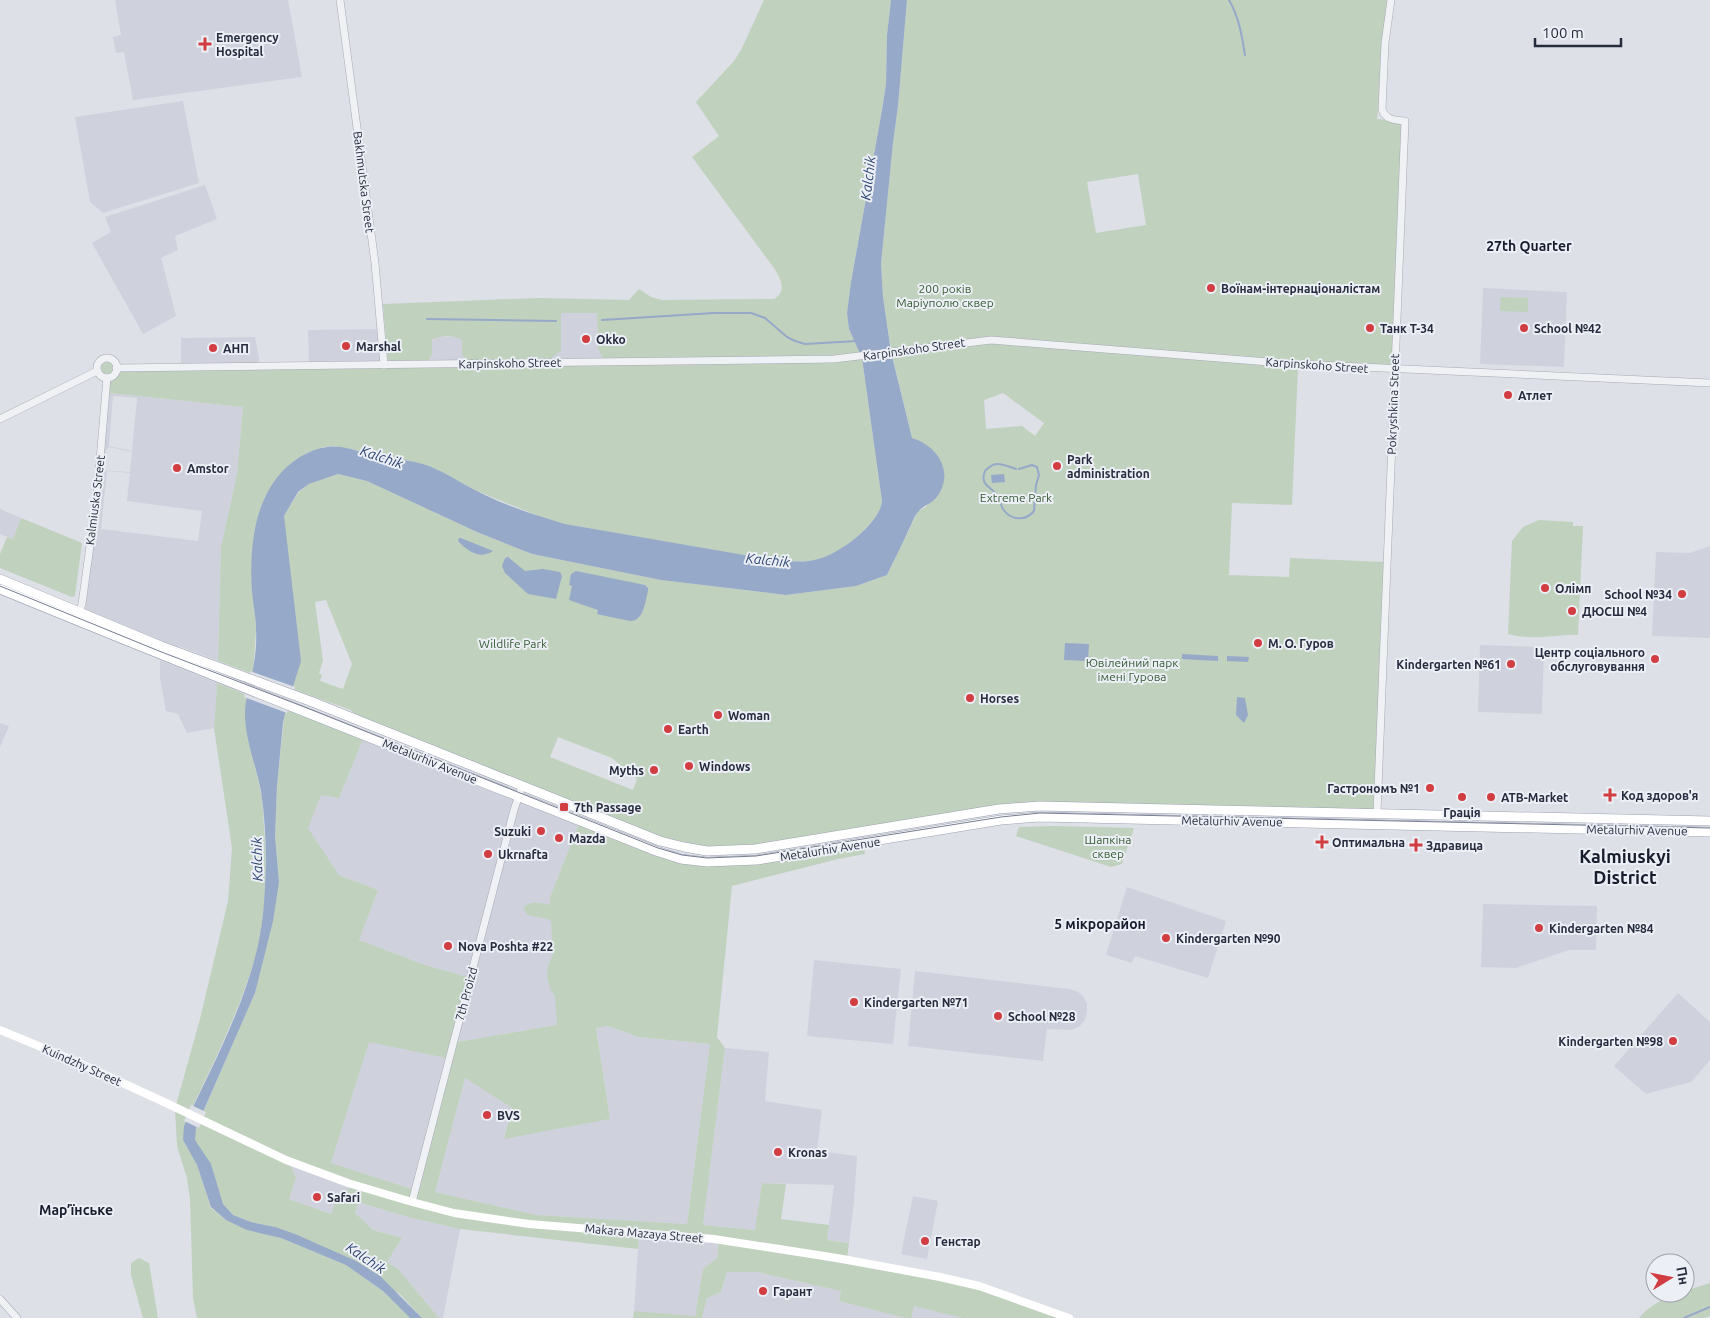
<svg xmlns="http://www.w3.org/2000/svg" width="1710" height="1318" viewBox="0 0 1710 1318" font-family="Ubuntu,sans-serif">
<rect width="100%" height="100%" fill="#dde0e7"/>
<!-- built -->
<g fill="#cfd2dc" fill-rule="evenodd">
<path d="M115 0H288L302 77 133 100 124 52 116 53 113 37 121 35Z"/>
<path d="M183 101 199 183 103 213 90 202 75 117Z"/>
<path d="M205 185 217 219 175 236 178 250 161 258 176 316 143 334 92 243 111 232 105 217Z"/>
<path d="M1483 288 1567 292 1564 367 1480 364Z"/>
<path d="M561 313H597L598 349 604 360 548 361 561 349Z"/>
<path d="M380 329 383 363H309L308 330Z"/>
<path d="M255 337 260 364 181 365V338Z"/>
<path d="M438 337H456L462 340V353L467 362H428L432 354V341Z"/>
<path d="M109 393 243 407 237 474 221 547 218 661 181 647 172 646 83 609 102 470 130 472 132 452 109 447 106 450 105 458H103ZM113 396 137 398 132 451 109 446ZM107 471 130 473 127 501 202 511 198 541 101 529Z"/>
<path d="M0 509 21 518 13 539 0 534Z"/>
<path d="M1710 546V638L1652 636 1656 552 1690 553Z"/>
<path d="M1480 645 1544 647 1542 714 1478 712Z"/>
<path d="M160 660 217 683 214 728 187 733 178 714 166 711 160 678Z"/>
<path d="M0 723 9 726 0 747Z"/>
<path d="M363 739 515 799 468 977 425 965 359 940 378 890 339 875 307 828 321 794 339 798Z"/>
<path d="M520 801 579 824 550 897 557 1025 457 1042Z"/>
<path d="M1127 887 1226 921 1208 978 1135 956 1132 963 1106 955Z"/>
<path d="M1483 904 1597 906 1596 950H1569L1516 968 1481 967Z"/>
<path d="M814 960 901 969 893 1044 807 1036Z"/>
<path d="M915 971 1069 989 1077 991 1083 996 1087 1004V1012L1085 1020 1080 1026 1072 1030 1047 1029 1043 1061 908 1046Z"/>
<path d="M1678 993 1710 1022V1060L1691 1082 1646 1094 1614 1066Z"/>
<path d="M608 1026 638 1037 710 1044 687 1224 537 1215 435 1192 465 1078 512 1108 504 1138 610 1119 596 1028Z"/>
<path d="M369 1041 446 1058 412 1189 331 1163Z"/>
<path d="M725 1048 769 1052 765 1101 822 1110 817 1151 857 1156 854 1202 849 1243 827 1240 834 1185 762 1183 756 1230 703 1225Z"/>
<path d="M290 1164 352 1187 339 1193 331 1214 289 1199 296 1178Z"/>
<path d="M913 1196 938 1201 927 1259 901 1254Z"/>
<path d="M358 1202 408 1217 460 1229 443 1318H439L398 1269 387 1262 402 1238 373 1230 355 1213Z"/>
<path d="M639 1235 719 1242 717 1258 703 1269 695 1316 634 1311Z"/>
<path d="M727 1272H757L841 1291 839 1301 905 1318H702L707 1298 721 1292Z"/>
<path d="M914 1305 963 1318H911Z"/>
</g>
<!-- green -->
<g fill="#c0d1be" fill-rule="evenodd">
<path d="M764 0H891L887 35 886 84 882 110 851 282 847 313 849 329 861 354 844 356 604 360 598 349 597 313H561V350L548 361 467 362 462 354V340C453 335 441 335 432 340V354L428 362 388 363 383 304 539 298 629 300 639 289 651 297 662 300 774 299C788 291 780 278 774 268L692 157 719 136 696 102 734 61 742 48Z"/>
<path d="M907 0H1391L1377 119 1405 121 1394 370 1001 340 891 350 883 298 881 264 893 143 898 106ZM1138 174 1146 225 1096 233 1087 182Z"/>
<path d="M1501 297 1528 298V312L1500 311Z"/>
<path d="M1001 343 1298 368 1292 505 1232 503 1229 575 1289 577 1290 558 1384 562 1375 810 1054 802 755 845 708 847 661 837 355 715 351 710 292 689 284 516 298 493 309 484 338 474 367 481 477 532 532 554 661 580 786 595 856 586 887 575 918 511 926 507 944 472C941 456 928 443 912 438L892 355 980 344ZM1003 393 1044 423 1035 436 1022 426 986 429 984 400ZM326 600 352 664 343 689 320 681 322 675 319 673 323 661 315 602ZM558 737 612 758 637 779 633 790 550 757Z"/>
<path d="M862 358 882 501C880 524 837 556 816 560 796 564 774 560 755 558L565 524 543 518 475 490 437 470 410 461 334 446 324 447 305 454 266 495 260 513 255 533 252 571 256 631 253 674 218 661 221 547 237 474 243 407 109 393 110 381 116 377 120 370Z"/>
<circle cx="107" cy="368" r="6"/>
<path d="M21 518 82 543 75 596 72 597 0 568V554L7 537 13 539Z"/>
<path d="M1539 520 1573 522V526H1583L1578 635C1552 634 1536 641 1508 634L1512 541 1523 527Z"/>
<path d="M217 683 247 695C243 730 253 755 260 788 263 800 263 814 264 826 267 869 267 916 255 958 239 1012 214 1062 190 1112L176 1105 200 1019 228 901 232 848 214 728Z"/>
<path d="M285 709 363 739 339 798 321 795 308 828 339 875 378 890 359 940 425 965 468 977 446 1058 369 1042 331 1163 412 1189 409 1200 317 1170 201 1117 255 993 279 881 275 836 277 786Z"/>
<path d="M579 824 707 866 733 865 780 861 864 847 865 854 838 859 732 886 717 1037 725 1048 703 1225 755 1230 762 1183 786 1184 781 1219 829 1225 827 1240 849 1243 847 1258 746 1242 491 1218 415 1202 457 1042 557 1025 555 996 550 989 547 976 548 967 553 954 551 921 548 919 527 915 524 909 525 906C533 900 541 903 550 905V897ZM608 1026 638 1037 710 1044 687 1224 537 1215 435 1192 465 1078 512 1108 504 1139 610 1119 596 1028Z"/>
<path d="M1054 826 1134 828 1122 864 1111 867 1016 836 1019 827Z"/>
<path d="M175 1109 189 1116 183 1140 197 1165 211 1208 226 1220 247 1229 281 1238 346 1265 383 1291 410 1318H197L193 1298 190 1199 187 1178 177 1146Z"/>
<path d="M199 1121 290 1164 296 1178 289 1199 331 1214 339 1193 352 1187 411 1205 639 1235 638 1249 460 1229 408 1217 358 1202 355 1213 373 1230 402 1238 387 1262 398 1269 439 1318H422L400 1294 275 1227 251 1222 233 1215 223 1204 202 1152 194 1140 196 1128Z"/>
<path d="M719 1242 939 1280 978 1289 1063 1318H963L914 1306 911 1318H905L839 1301 841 1291 757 1272H727L721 1292 707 1298 702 1318H633L634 1311 695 1316 703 1269 717 1258Z"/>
<path d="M139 1258 149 1263 158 1318H143L131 1275V1263Z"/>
<path d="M1710 1283V1316L1705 1318H1639C1648 1307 1670 1293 1685 1293V1291Z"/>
</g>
<!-- water -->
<g fill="#96a9c9">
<path d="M891 0H907L898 106 893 143 881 264 883 297 891 352 912 438C939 446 955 474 936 498 931 504 922 506 918 512 914 516 912 524 909 529 902 545 894 560 887 575L856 586 786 595 661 580 532 554 477 532 367 481 338 474 309 484 298 492 284 516 301 661 286 709 283 723 277 786 275 836 279 882 273 921 255 993 196 1128 195 1140 211 1164 223 1204 233 1215 251 1222 275 1227 295 1234 356 1261 380 1276 422 1318H410L383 1291 346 1265 281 1238 247 1230 226 1220 211 1207 197 1165 183 1140 184 1126C214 1062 256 986 263 914 267 874 267 831 261 791 256 765 245 740 245 713 245 699 250 687 252 674 255 660 257 644 256 630 256 617 253 604 252 591 249 548 254 496 288 466 298 457 312 449 327 447 342 445 356 451 370 454 390 459 410 459 429 466 444 472 458 481 473 489 501 504 534 515 565 524L779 561C792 561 806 563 818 559 839 554 880 524 882 501L862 358 849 329 847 313 851 282 882 110 886 84 887 35Z"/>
<path d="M1004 474 1005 482 992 483 991 475Z"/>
<path d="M459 538H461L493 551C479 560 468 551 458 541Z"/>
<path d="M508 557 525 571 543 569 560 572 562 576 556 599 528 594 505 573 502 566 505 558Z"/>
<path d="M576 571 645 585 648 588V591C645 602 644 621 630 621L601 615 597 614 598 610 569 600 572 586 569 585 571 574Z"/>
<path d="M1065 643 1089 644 1088 661 1064 660Z"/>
<path d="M1182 654 1218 656V661L1182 659Z"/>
<path d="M1227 656 1249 657 1248 662 1227 661Z"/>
<path d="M1237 697 1245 698 1248 715 1244 723 1236 715Z"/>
</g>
<!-- pier -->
<g fill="#dde0e7">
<path d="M250 671 295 687 287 713 244 697Z"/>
<path d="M191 1105 206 1112 199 1128 184 1121Z"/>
</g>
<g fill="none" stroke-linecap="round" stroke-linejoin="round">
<!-- stream -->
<g stroke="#96a9c9" stroke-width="2">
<path d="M1229 0C1239 17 1242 36 1245 55"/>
<path d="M427 319 556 321"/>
<path d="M602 320 714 313H751L765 318 787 337 795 341 805 344 857 341"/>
<path d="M1016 469C1003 465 996 459 985 471 979 486 992 486 998 497 1000 501 1001 505 1003 509 1010 520 1025 522 1034 511L1036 485 1039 475 1037 467 1032 465 1019 469"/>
<path d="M1684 1318 1710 1307"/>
</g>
<defs>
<g id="tertiary">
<path d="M340 0 375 263 384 365"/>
<circle cx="107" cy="368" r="10"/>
<path d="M116 368 834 359 991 340 1295 364 1710 383"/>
<path d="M0 419 97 371"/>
<path d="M78 615 82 604 97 495 107 378"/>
<path d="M1377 813 1405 121C1395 120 1385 120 1382 109L1385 43 1391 0"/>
<path d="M412 1202 514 810 522 786"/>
<path d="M0 1299 17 1318"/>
</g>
<g id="primary">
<path d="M0 579 161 646 310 701 660 841 684 847 707 851 755 849 999 809 1040 806 1710 821"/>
<path d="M0 589C218 679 437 764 656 851L681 859 707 862 757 860 1001 820 1040 817 1710 832"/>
</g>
</defs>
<!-- tertiary casing -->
<use href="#tertiary" stroke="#a6aab4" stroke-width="8"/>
<!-- primary casing -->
<use href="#primary" stroke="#9ca2b3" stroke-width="10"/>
<!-- tertiary -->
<use href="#tertiary" stroke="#eff1f5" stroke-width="7"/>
<!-- secondary -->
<path stroke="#fff" stroke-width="8" d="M0 1030 77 1062 164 1102 286 1160 348 1183 412 1202 454 1213 529 1224 714 1239 837 1258 940 1277 979 1286 1069 1318"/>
<!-- primary -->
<use href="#primary" stroke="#fff" stroke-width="9"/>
<!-- tram -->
<path stroke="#767d91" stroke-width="1" d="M0 586 159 651 307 708 658 848 682 855 707 858 756 856 1001 817 1040 813 1710 828"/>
</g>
<!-- markers -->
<g fill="#d13d41" stroke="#eceff5" stroke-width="2">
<path d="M202.5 36.5h5v5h5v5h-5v5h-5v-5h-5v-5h5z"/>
<circle cx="1211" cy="288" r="5"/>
<circle cx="1370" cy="328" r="5"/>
<circle cx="1524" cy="328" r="5"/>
<circle cx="586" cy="339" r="5"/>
<circle cx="346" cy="346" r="5"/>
<circle cx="213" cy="348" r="5"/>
<circle cx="1508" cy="395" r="5"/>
<circle cx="1057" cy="466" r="5"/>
<circle cx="177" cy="468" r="5"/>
<circle cx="1545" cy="588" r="5"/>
<circle cx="1682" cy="594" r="5"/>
<circle cx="1572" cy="611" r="5"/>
<circle cx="1258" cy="643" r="5"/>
<circle cx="1655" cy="659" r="5"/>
<circle cx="1511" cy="664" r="5"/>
<circle cx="970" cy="698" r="5"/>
<circle cx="718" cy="715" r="5"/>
<circle cx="668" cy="729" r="5"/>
<circle cx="689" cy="766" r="5"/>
<circle cx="654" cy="770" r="5"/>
<circle cx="1430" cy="788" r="5"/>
<path d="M1607.5 787.5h5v5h5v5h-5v5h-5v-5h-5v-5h5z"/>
<circle cx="1462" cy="797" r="5"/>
<circle cx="1491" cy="797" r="5"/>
<rect x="559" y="802" width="10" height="10" rx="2.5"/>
<circle cx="541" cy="831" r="5"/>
<circle cx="559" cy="838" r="5"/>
<path d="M1319.5 834.5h5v5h5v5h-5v5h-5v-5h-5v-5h5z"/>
<path d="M1413.5 837.5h5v5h5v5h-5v5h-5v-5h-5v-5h5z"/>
<circle cx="488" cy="854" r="5"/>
<circle cx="1539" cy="928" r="5"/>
<circle cx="1166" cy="938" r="5"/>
<circle cx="448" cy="946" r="5"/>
<circle cx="854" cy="1002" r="5"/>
<circle cx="998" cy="1016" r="5"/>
<circle cx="1673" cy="1041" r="5"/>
<circle cx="487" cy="1115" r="5"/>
<circle cx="778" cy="1152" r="5"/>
<circle cx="317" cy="1197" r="5"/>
<circle cx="925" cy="1241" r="5"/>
<circle cx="763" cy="1291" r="5"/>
</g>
<g text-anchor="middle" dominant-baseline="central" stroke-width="4" stroke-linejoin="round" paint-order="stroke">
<!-- poi labels -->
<g font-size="12" font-weight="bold" fill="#262c3e" stroke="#eceff5" text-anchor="start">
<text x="216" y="37">Emergency<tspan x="216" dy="14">Hospital</tspan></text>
<text x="1221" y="288">Воїнам-інтернаціоналістам</text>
<text x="1380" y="328">Танк Т-34</text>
<text x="1534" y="328">School №42</text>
<text x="596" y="339">Okko</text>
<text x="356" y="346">Marshal</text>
<text x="223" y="348">АНП</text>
<text x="1518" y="395">Атлет</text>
<text x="1067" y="459">Park<tspan x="1067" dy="14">administration</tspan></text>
<text x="187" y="468">Amstor</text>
<text x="1555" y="588">Олімп</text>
<text x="1672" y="594" text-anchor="end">School №34</text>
<text x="1582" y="611">ДЮСШ №4</text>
<text x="1268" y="643">М. О. Гуров</text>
<text x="1645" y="652" text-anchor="end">Центр соціального<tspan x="1645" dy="14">обслуговування</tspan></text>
<text x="1501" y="664" text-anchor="end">Kindergarten №61</text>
<text x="980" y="698">Horses</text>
<text x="728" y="715">Woman</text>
<text x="678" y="729">Earth</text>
<text x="699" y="766">Windows</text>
<text x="644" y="770" text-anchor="end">Myths</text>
<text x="1420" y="788" text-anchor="end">Гастрономъ №1</text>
<text x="1621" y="795">Код здоров'я</text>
<text x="1501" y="797">ATB-Market</text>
<text x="574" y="807">7th Passage</text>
<text x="1462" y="812" text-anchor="middle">Грація</text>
<text x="531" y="831" text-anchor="end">Suzuki</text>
<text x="569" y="838">Mazda</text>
<text x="1332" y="842">Оптимальна</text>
<text x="1426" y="845">Здравица</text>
<text x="498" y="854">Ukrnafta</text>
<text x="1549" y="928">Kindergarten №84</text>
<text x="1176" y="938">Kindergarten №90</text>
<text x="458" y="946">Nova Poshta #22</text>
<text x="864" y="1002">Kindergarten №71</text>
<text x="1008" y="1016">School №28</text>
<text x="1663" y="1041" text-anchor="end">Kindergarten №98</text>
<text x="497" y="1115">BVS</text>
<text x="788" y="1152">Kronas</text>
<text x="327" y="1197">Safari</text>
<text x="935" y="1241">Генстар</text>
<text x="773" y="1291">Гарант</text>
</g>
<!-- street labels -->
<g font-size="12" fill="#262c3e" stroke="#eceff5">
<text transform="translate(364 182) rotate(83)">Bakhmutska Street</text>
<text transform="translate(914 349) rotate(-8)">Karpinskoho Street</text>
<text transform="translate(510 363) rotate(-1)">Karpinskoho Street</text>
<text transform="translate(1317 365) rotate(4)">Karpinskoho Street</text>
<text transform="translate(1393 404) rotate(-88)">Pokryshkina Street</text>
<text transform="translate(95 500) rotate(-83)">Kalmiuska Street</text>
<text transform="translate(430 761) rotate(22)">Metalurhiv Avenue</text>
<text transform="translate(1232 821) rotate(1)">Metalurhiv Avenue</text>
<text transform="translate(1637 830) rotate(1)">Metalurhiv Avenue</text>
<text transform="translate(830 849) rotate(-9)">Metalurhiv Avenue</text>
<text transform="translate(466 994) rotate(-75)">7th Proizd</text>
<text transform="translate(82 1065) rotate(24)">Kuindzhy Street</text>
<text transform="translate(644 1233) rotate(5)">Makara Mazaya Street</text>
</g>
<!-- park labels -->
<g font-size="12" fill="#365a33" stroke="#eceff5">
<text x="945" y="288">200 років<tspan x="945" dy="14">Маріуполю сквер</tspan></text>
<text x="1016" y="497">Extreme Park</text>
<text x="513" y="643">Wildlife Park</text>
<text x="1132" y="662">Ювілейний парк<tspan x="1132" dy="14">імені Гурова</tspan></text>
<text x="1108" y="839">Шапкіна<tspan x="1108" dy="14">сквер</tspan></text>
</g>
<!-- water labels -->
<g font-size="14" font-style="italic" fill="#2f4572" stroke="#eceff5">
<text transform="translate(868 178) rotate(-83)">Kalchik</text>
<text transform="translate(382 457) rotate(19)">Kalchik</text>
<text transform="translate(768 560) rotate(6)">Kalchik</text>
<text transform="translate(257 859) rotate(-91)">Kalchik</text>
<text transform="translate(366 1258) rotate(34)">Kalchik</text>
</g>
<!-- neighbourhood labels -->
<g font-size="14" font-weight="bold" fill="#181d2e" stroke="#eceff5">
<text x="1529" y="246">27th Quarter</text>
<text x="1100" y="924">5 мікрорайон</text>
<text x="76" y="1210">Мар’їнське</text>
</g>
<!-- district labels -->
<g font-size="18" font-weight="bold" fill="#181d2e" stroke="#eceff5">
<text x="1625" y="856">Kalmiuskyi<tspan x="1625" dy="21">District</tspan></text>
</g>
</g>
<!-- north arrow -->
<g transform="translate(1670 1278) rotate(80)"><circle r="24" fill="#eceff5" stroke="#9da1ac"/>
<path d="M0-4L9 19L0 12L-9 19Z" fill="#d13d41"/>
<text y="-8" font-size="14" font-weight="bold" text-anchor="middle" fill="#262c3e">Пн</text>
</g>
<!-- scale -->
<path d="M1535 38v8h86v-8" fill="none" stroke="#262c3e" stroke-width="2.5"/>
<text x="1542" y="38" font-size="15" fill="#262c3e" stroke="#eceff5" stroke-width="4" paint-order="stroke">100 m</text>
</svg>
